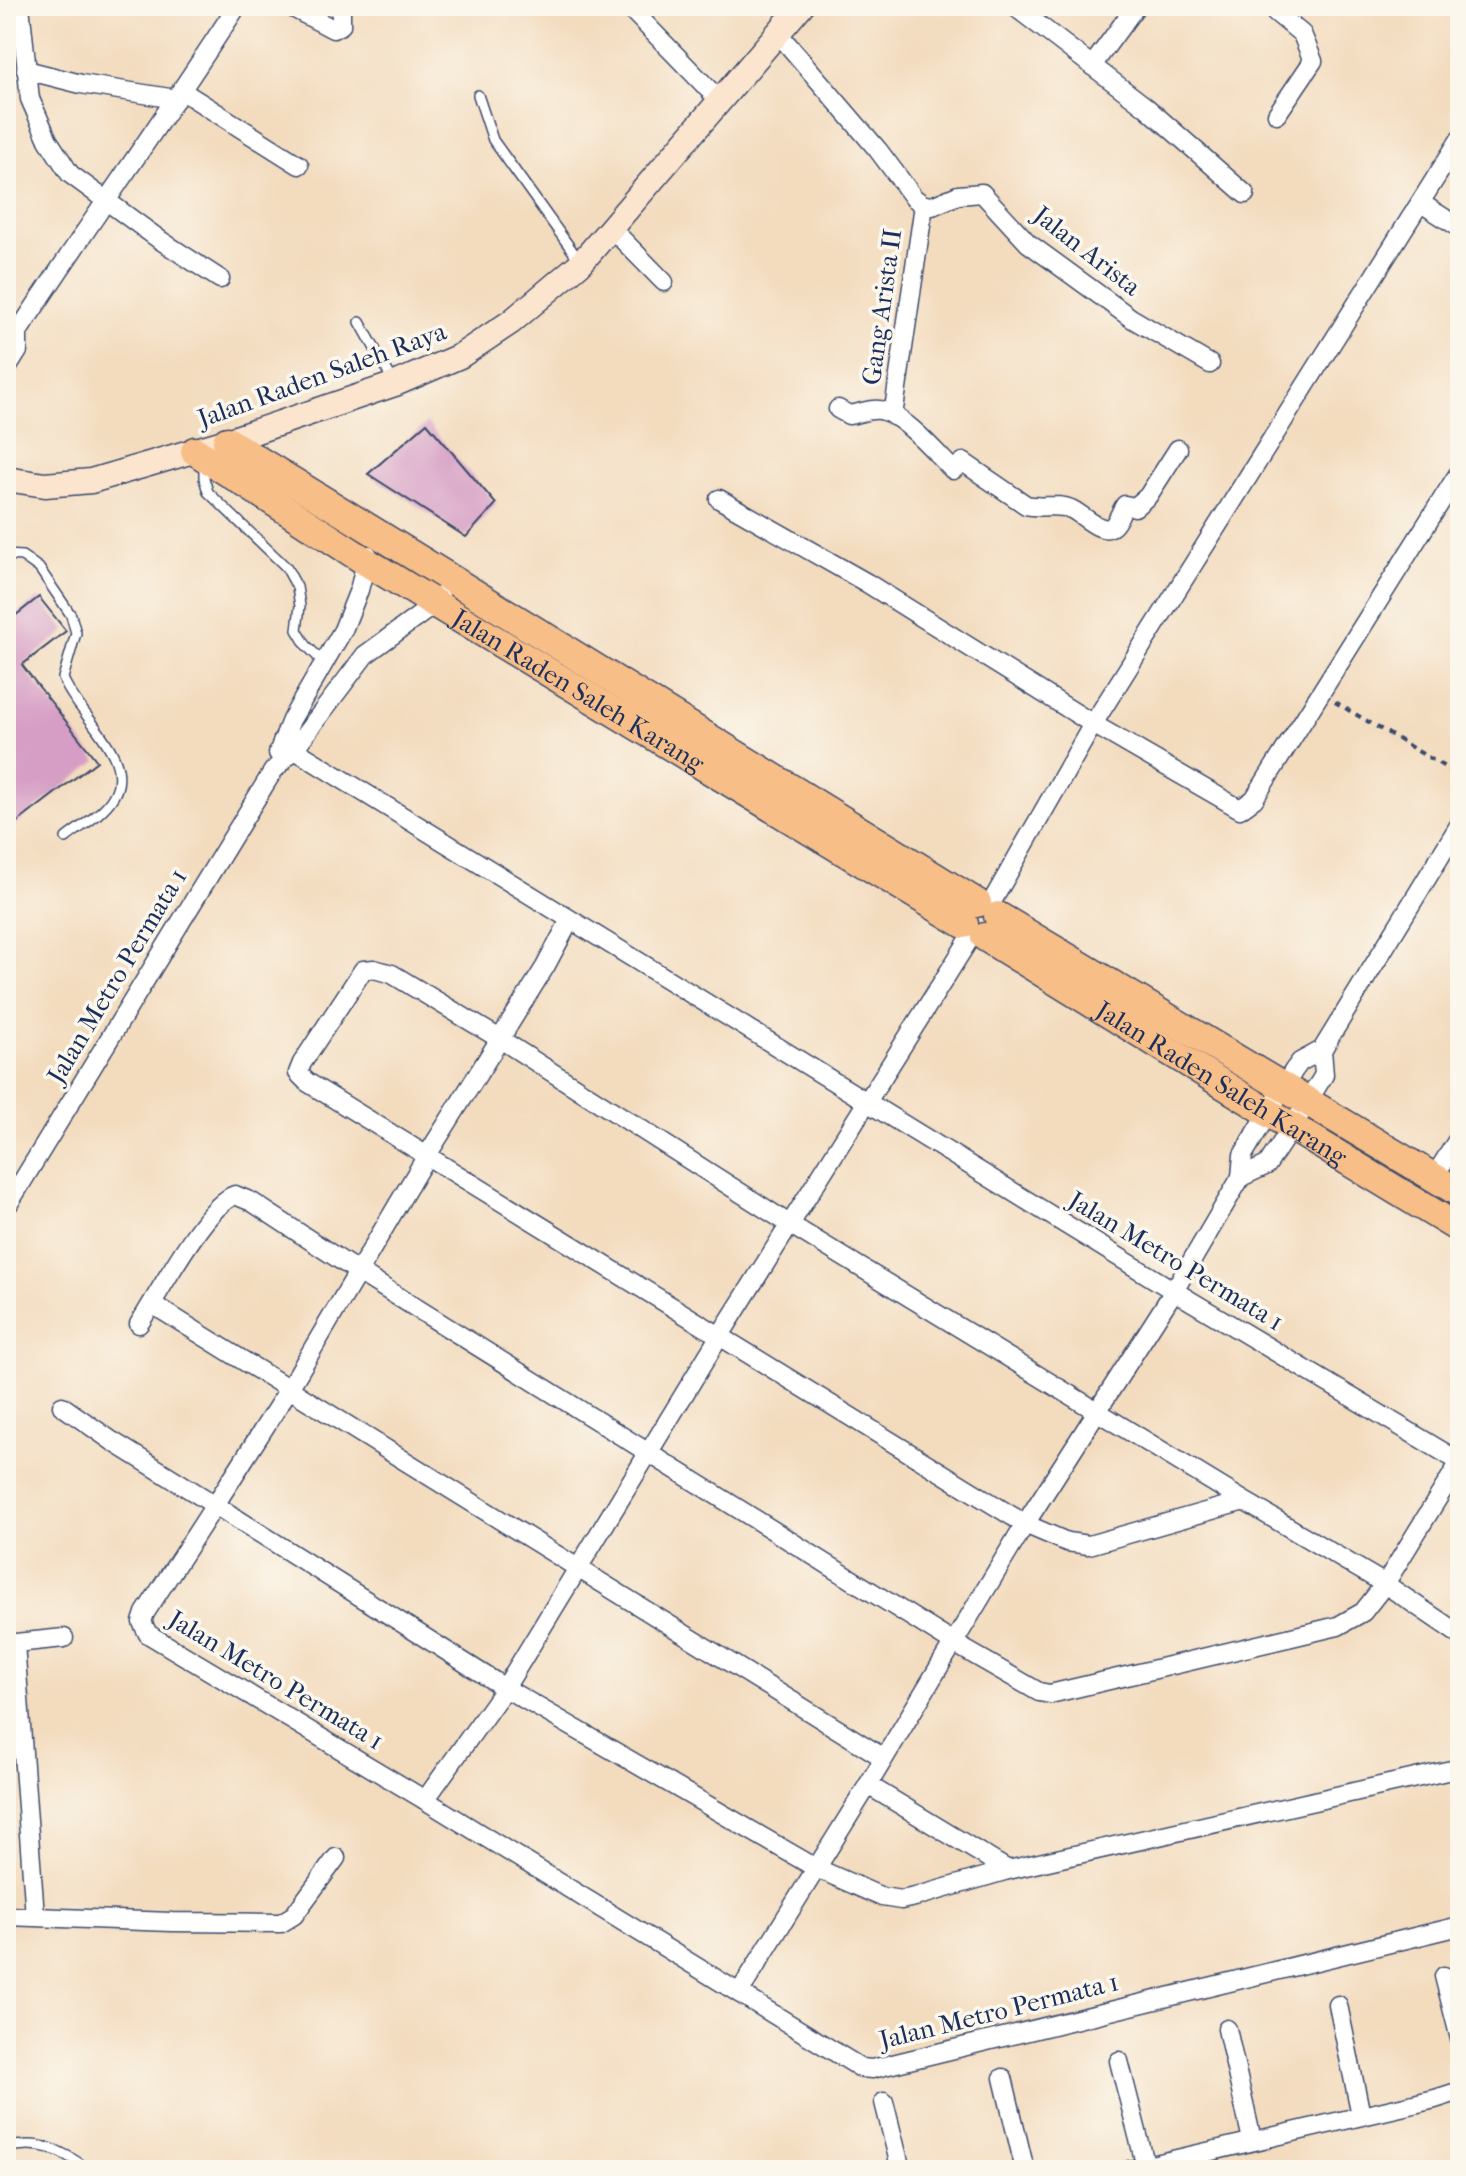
<svg xmlns="http://www.w3.org/2000/svg" width="1466" height="2176" viewBox="0 0 1466 2176" font-family="'IM FELL French Canon',serif">
<rect width="100%" height="100%" fill="#fbf7ec"/>
<filter id="ink" filterUnits="userSpaceOnUse"><feTurbulence type="fractalNoise" baseFrequency=".0125" numOctaves="2"/><feDisplacementMap in="SourceGraphic" scale="16" xChannelSelector="R" yChannelSelector="G"/><feConvolveMatrix kernelMatrix="1 2 1 2 8 2 1 2 1" color-interpolation-filters="sRGB"/></filter>
<filter id="wash" filterUnits="userSpaceOnUse"><feTurbulence type="fractalNoise" baseFrequency=".006" numOctaves="4" result="noise"/><feDisplacementMap in="SourceGraphic" scale="32" xChannelSelector="R" yChannelSelector="G"/><feGaussianBlur stdDeviation="1.8" result="paint"/><feColorMatrix in="noise" values="0 0 0 0 0 0 0 0 0 0 0 0 0 0 0 0 0 1.4 0 .05"/><feComposite in="paint" operator="in"/></filter>
<g filter="url(#wash)">
<rect width="100%" height="100%" fill="#f3dbbe"/>
<g id="blocks">
<!-- building -->
<g fill="#d69ec5">
<path d="M427 423 496 504 466 537 368 474Z"/>
<path d="M39 597 66 631 22 665 97 761 6 831V623Z"/>
</g>
</g>
</g>
<g filter="url(#ink)">
<use href="#blocks" fill-opacity="0" stroke="#3b496c" stroke-width="2"/>
<g fill="none" stroke-linecap="round" stroke-linejoin="round">
<defs>
<g id="service">
<path d="M478 95 493 140 579 260"/>
<path d="M360 322 393 381"/>
<path d="M204 461V478L208 492 286 567 297 587 300 606 297 630 306 645 324 663"/>
<path d="M6 555 22 556 39 568 71 615 76 633 63 678C76 714 138 758 113 797 103 814 81 826 66 838"/>
<path d="M6 2148C39 2139 62 2150 89 2170"/>
</g>
<g id="minor">
<path d="M20 6 30 99 48 140 70 174 160 240 220 279"/>
<path d="M289 6 333 29 341 25V6"/>
<path d="M628 6 719 100"/>
<path d="M1014 6 1146 107 1245 194"/>
<path d="M1268 6 1302 34 1313 61 1277 114"/>
<path d="M777 32 878 150 914 198 924 205 932 206 958 195 982 193 1028 243 1131 318 1210 364"/>
<path d="M1092 66 1136 6"/>
<path d="M26 70 81 84 176 99"/>
<path d="M182 91 299 165"/>
<path d="M1421 203 1460 228"/>
<path d="M611 228 664 282"/>
<path d="M6 370 18 351V332C90 222 166 116 237 6"/>
<path d="M838 409 849 415C859 414 870 408 880 410 904 415 936 453 953 470L963 462 1026 505C1041 509 1058 503 1071 509 1081 513 1100 534 1111 527 1117 524 1121 510 1125 505L1135 507 1148 496 1178 449"/>
<path d="M893 416 924 205"/>
<path d="M719 499 867 583 1093 724 1240 809 1254 799 1460 471"/>
<path d="M282 742 1174 1291 1460 1462"/>
<path d="M278 753 291 720 343 630 359 590 368 555"/>
<path d="M990 905 1093 724 1460 139"/>
<path d="M570 920 545 967 426 1157 289 1389 215 1505 505 1688 816 1868 882 1897 901 1900 915 1897 1008 1870 1460 1768"/>
<path d="M1241 1177 1267 1165 1292 1127 1324 1075 1322 1050"/>
<path d="M1434 1177 1460 1136"/>
<path d="M6 1208 273 771 294 749 365 655 435 604 440 596"/>
<path d="M152 1304 884 1758"/>
<path d="M139 1324C159 1294 204 1206 235 1195L252 1202 357 1271 952 1642 1039 1692 1050 1694 1338 1626 1363 1612 1385 1584 1460 1462"/>
<path d="M62 1406 112 1441 215 1505 145 1613 142 1622 148 1634 425 1800 861 2068 872 2069 1460 1926"/>
<path d="M1244 1501 1089 1545 1067 1542 1025 1524 307 1082 298 1073 302 1063 363 970 374 969 392 974 500 1039 791 1225 1244 1501 1385 1584 1460 1635"/>
<path d="M6 1644 64 1638"/>
<path d="M15 1644 35 1916"/>
<path d="M868 1785 1008 1870"/>
<path d="M425 1800 505 1688 719 1337 972 935"/>
<path d="M6 1916 172 1922 281 1923 294 1915 336 1858"/>
<path d="M1444 1976 1460 2039"/>
<path d="M739 1993 868 1785 1025 1524 1174 1291 1241 1177 1243 1155 1294 1070 1300 1062 1322 1050 1460 824"/>
<path d="M1338 2005 1361 2115"/>
<path d="M1227 2029 1252 2140"/>
<path d="M1119 2061 1146 2167"/>
<path d="M1003 2078 1025 2170"/>
<path d="M884 2102 901 2170"/>
<path d="M1130 2170 1435 2099 1460 2091"/>
</g>
<path id="secondary" d="M6 479 45 485 91 481 227 441 395 384 460 356 511 322 581 263 801 6"/>
<g id="primary">
<path d="M227 441 977 903"/>
<path id="s1" d="M195 451 365 561 964 924"/>
<path d="M998 916 1460 1193"/>
<path id="s2" d="M985 937 1292 1127 1460 1229"/>
</g>
</defs>
<!-- service casing -->
<use href="#service" stroke="#3b496c" stroke-width="12"/>
<!-- minor casing -->
<use href="#minor" stroke="#3b496c" stroke-width="21"/>
<!-- secondary casing -->
<use href="#secondary" stroke="#3b496c" stroke-width="27"/>
<!-- primary casing -->
<use href="#primary" stroke="#3b496c" stroke-width="31"/>
<!-- path -->
<path stroke="#3b496c" stroke-width="4" stroke-dasharray="6 6" stroke-linecap="butt" d="M1335 702 1460 776"/>
<!-- service -->
<use href="#service" stroke="#fff" stroke-width="9"/>
<!-- minor -->
<use href="#minor" stroke="#fff" stroke-width="18"/>
<!-- secondary -->
<use href="#secondary" stroke="#fce5cf" stroke-width="24"/>
<!-- primary -->
<use href="#primary" stroke="#f7be88" stroke-width="28"/>
</g>
</g>
<g text-anchor="middle" dominant-baseline="central" stroke-width="7" stroke-linejoin="round" paint-order="stroke">
<!-- street labels -->
<g font-size="26" fill="#1b2f5e" stroke="#fbf7ec">
<text transform="translate(1087 251) rotate(38)">Jalan Arista</text>
<text transform="translate(882 307) rotate(-82)">Gang Arista II</text>
<text transform="translate(322 375) rotate(-20)">Jalan Raden Saleh Raya</text>
<text stroke="none"><textPath href="#s1" startOffset="452">Jalan Raden Saleh Karang</textPath></text>
<text transform="translate(117 976) rotate(-59)">Jalan Metro Permata 1</text>
<text stroke="none"><textPath href="#s2" startOffset="278">Jalan Raden Saleh Karang</textPath></text>
<text transform="translate(1176 1261) rotate(31)">Jalan Metro Permata 1</text>
<text transform="translate(276 1680) rotate(31)">Jalan Metro Permata 1</text>
<text transform="translate(999 2011) rotate(-14)">Jalan Metro Permata 1</text>
</g>
</g>
<!-- margin -->
<rect width="1466" height="2176" fill="none" stroke="#fbf7ec" stroke-width="32"/>
</svg>
